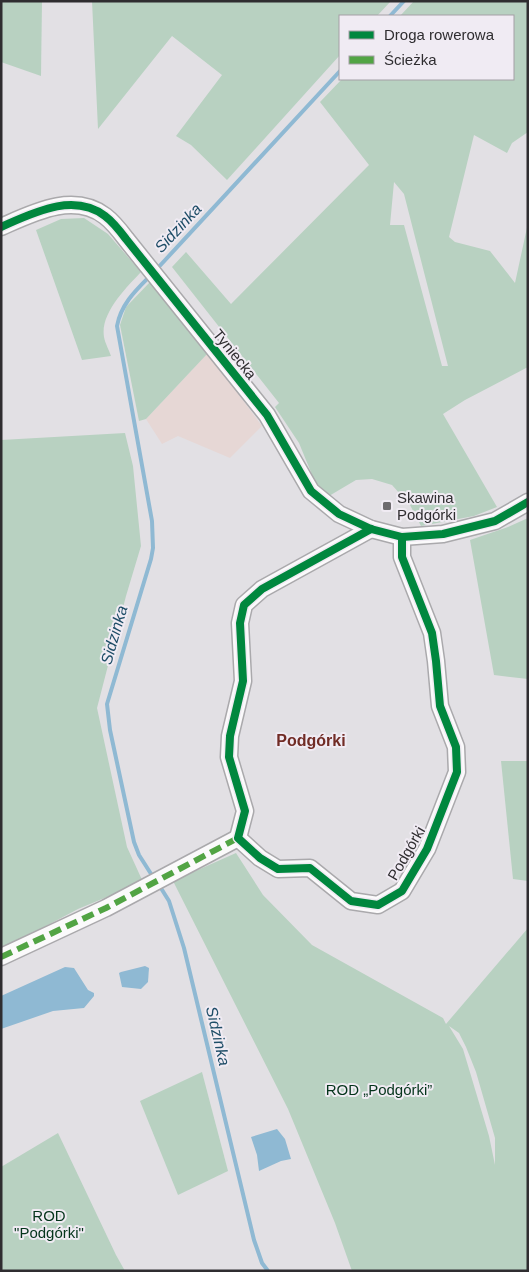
<svg xmlns="http://www.w3.org/2000/svg" width="529" height="1272" viewBox="0 0 529 1272" font-family="Helvetica,sans-serif">
<rect width="100%" height="100%" fill="#e2e0e4"/>
<!-- industrial -->
<path fill="#e6d7d5" d="M208 353 262 426 230 458 178 436 162 444 146 419Z"/>
<!-- green -->
<g fill="#b8d1c1" fill-rule="evenodd">
<path d="M1 1H42L41 76 1 62Z"/>
<path d="M92 1H391L377 16H340V55L227 180 191 145 176 136 222 75 172 36 98 129Z"/>
<path d="M414 1H528V132L512 143 507 153 474 135 449 237 455 242 490 251 515 283 528 223V367L465 400 443 414 497 507 474 516 421 526 410 505 392 485 372 479 356 480 329 496 315 482 299 443 275 407 279 403 172 267 186 252 231 304 369 165 320 102 342 79H513V16H400ZM394 182 404 194 448 366H442L404 225H390Z"/>
<path d="M84 218 108 234 141 272C127 287 100 313 104 337 105 343 109 350 111 356L82 360 36 230 61 219Z"/>
<path d="M151 281 208 353 146 419 139 421 120 325 126 307Z"/>
<path d="M125 433 133 466 141 546 126 596 97 708 127 847 143 882 78 909 1 950V440Z"/>
<path d="M528 518V679L494 675 470 540 508 527Z"/>
<path d="M501 761H528V881L513 879Z"/>
<path d="M236 853 263 895 312 945 443 1018 446 1024 528 928V1271H352L335 1223 288 1109 173 881ZM449 1026 459 1033 466 1047 476 1072 495 1138V1165L489 1136 463 1049Z"/>
<path d="M202 1072 228 1171 178 1195 140 1101Z"/>
<path d="M58 1133 116 1255 125 1271H4L1 1268V1167Z"/>
</g>
<!-- water -->
<g fill="#8fb9d3">
<path d="M145 966 149 968 148 982 141 989 122 987 119 973 121 972Z"/>
<path d="M65 967 74 968 88 990 94 993V996L84 1008 53 1011 1 1029V996Z"/>
<path d="M277 1129 285 1139 291 1159 281 1161 259 1171 257 1155 251 1137Z"/>
</g>
<g fill="none" stroke-linecap="round" stroke-linejoin="round">
<!-- stream -->
<g stroke="#8fb9d3" stroke-width="4">
<path d="M390 16 404 1"/>
<path d="M155 271 340 71"/>
<path d="M150 276C136 290 121 304 117 326L152 521 153 548 151 559 107 704 110 730 134 842 139 855 153 877"/>
<path d="M159 885 169 901 184 948 254 1240 262 1263 268 1271"/>
</g>
<defs>
<g id="minor">
<path d="M1 227C33 213 73 192 105 216 113 222 120 231 126 239L267 415 311 491 339 514 371 529 402 537 416 536 443 534 495 521 528 502"/>
<path d="M371 529 262 589 244 605 240 623 243 681 230 736 229 757 245 811 238 838 260 858 278 869 310 868 351 901 378 905 402 891 427 849 457 772 456 747 440 706 436 661 432 633 402 557V537"/>
<path d="M1 957 106 908 238 838"/>
</g>
</defs>
<!-- minor casing -->
<use href="#minor" stroke="#aaa9ac" stroke-width="19"/>
<!-- minor -->
<use href="#minor" stroke="#fbfafb" stroke-width="16"/>
<!-- quiet -->
<path stroke="#52a444" stroke-width="6" stroke-dasharray="12 6" stroke-linecap="butt" d="M1 957 106 908 238 838"/>
<defs>
<g id="cycleway">
<path d="M1 227C33 213 73 192 105 216 113 222 120 231 126 239L267 415 311 491 339 514 371 529 402 537 416 536 443 534 495 521 528 502"/>
<path d="M371 529 262 589 244 605 240 623 243 681 230 736 229 757 245 811 238 838 260 858 278 869 310 868 351 901 378 905 402 891 427 849 457 772 456 747 440 706 436 661 432 633 402 557V537"/>
</g>
</defs>
<!-- cycleway casing -->
<use href="#cycleway" stroke="#f0ebf3" stroke-width="11"/>
<!-- cycleway -->
<use href="#cycleway" stroke="#00873e" stroke-width="8"/>
</g>
<!-- markers -->
<rect fill="#6e6c6f" stroke="#f0ebf3" stroke-width="2" x="382" y="501" width="10" height="10" rx="2.5"/>
<g text-anchor="middle" dominant-baseline="central" stroke-width="4" stroke-linejoin="round" paint-order="stroke">
<!-- street labels -->
<g font-size="15" fill="#2f2d30" stroke="#f0ebf3">
<text transform="translate(235 354) rotate(51)">Tyniecka</text>
<text transform="translate(406 853) rotate(-60)">Podgórki</text>
</g>
<!-- poi labels -->
<g font-size="15" fill="#2f2d30" stroke="#f0ebf3" text-anchor="start">
<text x="397" y="497">Skawina<tspan x="397" dy="17">Podgórki</tspan></text>
</g>
<!-- park labels -->
<g font-size="15" fill="#04341b" stroke="#f0ebf3">
<text x="379" y="1089">ROD „Podgórki”</text>
<text x="49" y="1215">ROD<tspan x="49" dy="17">"Podgórki"</tspan></text>
</g>
<!-- water labels -->
<g font-size="16" font-style="italic" fill="#1e4d67" stroke="#f0ebf3">
<text transform="translate(178 228) rotate(-47)">Sidzinka</text>
<text transform="translate(114 635) rotate(-74)">Sidzinka</text>
<text transform="translate(218 1036) rotate(77)">Sidzinka</text>
</g>
<!-- neighbourhood labels -->
<g font-size="16" font-weight="bold" fill="#712c25" stroke="#f0ebf3">
<text x="311" y="740">Podgórki</text>
</g>
</g>
<!-- border -->
<rect width="529" height="1272" fill="none" stroke="#2f2d30" stroke-width="5"/>
<!-- legend -->
<rect x="339" y="15" width="175" height="65" fill="#f0ebf3" stroke="#a39fa5"/>
<rect x="349" y="31" width="25" height="8" fill="#00873e" stroke="#a39fa5"/>
<text x="384" y="40" font-size="15" fill="#2f2d30">Droga rowerowa</text>
<rect x="349" y="56" width="25" height="8" fill="#52a444" stroke="#a39fa5"/>
<text x="384" y="65" font-size="15" fill="#2f2d30">Ścieżka</text>
</svg>
